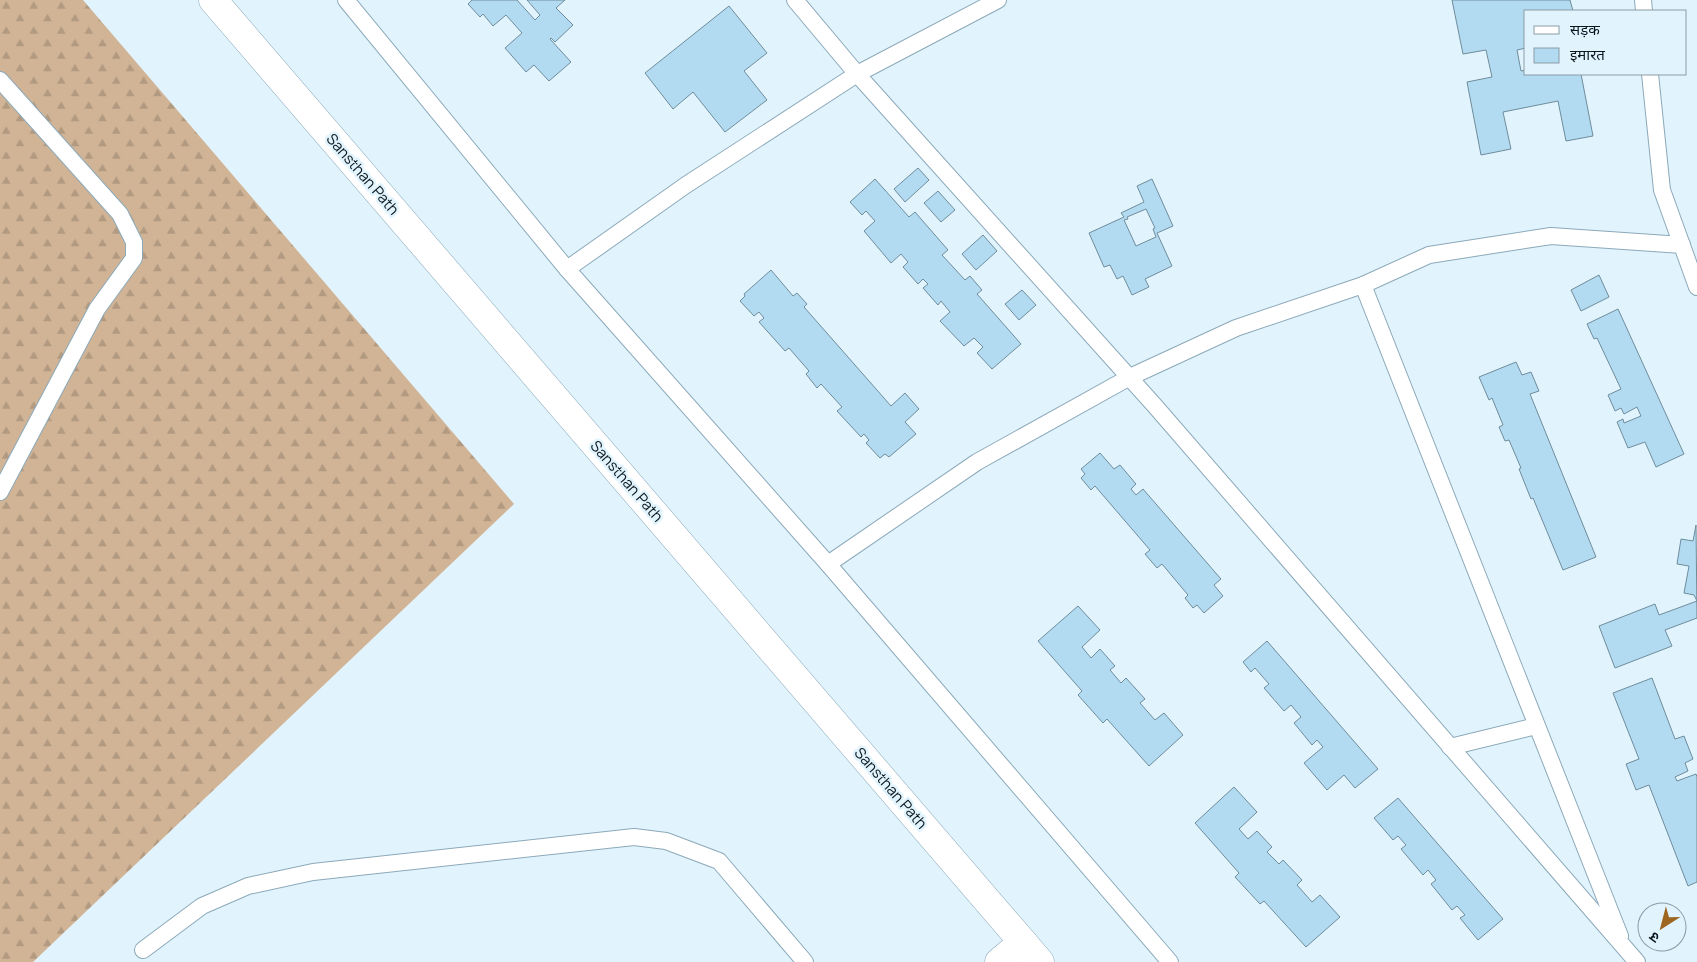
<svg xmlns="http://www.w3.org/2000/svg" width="1697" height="962" viewBox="0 0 1697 962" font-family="Manrope,'Noto Sans Devanagari',sans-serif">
<defs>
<pattern id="forest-firs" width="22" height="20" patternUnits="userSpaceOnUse" patternTransform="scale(1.25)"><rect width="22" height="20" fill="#d1b496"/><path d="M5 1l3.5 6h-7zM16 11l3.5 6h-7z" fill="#b29a81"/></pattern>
</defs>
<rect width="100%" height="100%" fill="#e1f4fe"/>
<!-- forest -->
<path fill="url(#forest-firs)" d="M0 0H83L514 504 33 962H0Z"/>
<!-- building -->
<g fill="#b2dbf2" stroke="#6f8c9b" fill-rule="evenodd">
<path d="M472 0H517L535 20 540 15 527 0H565L556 8 573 25 555 42 551 38 550 39 571 62 549 81 534 65 526 72 505 48 522 33 506 15 493 26 483 14 480 17 468 4Z"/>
<path d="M1452 0H1570L1573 11H1526V48L1517 50 1521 71 1526 70V74H1581L1593 136 1566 141 1558 101 1503 112 1511 149 1481 155 1467 82 1492 77 1486 50 1463 54Z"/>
<path d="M729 6 767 53 744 71 767 100 725 132 693 92 673 109 645 73Z"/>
<path d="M918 168 929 180 905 202 894 189Z"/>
<path d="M875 179 909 217 915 212 948 250 942 255 965 280 970 276 982 290 977 294 1021 344 992 369 977 353 983 347 974 338 964 346 940 321 950 312 941 301 938 305 923 288 928 284 923 279 918 284 903 267 908 262 901 254 891 263 864 231 875 221 866 211 862 215 850 202Z"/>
<path d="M1152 179 1173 226 1157 233 1172 266 1145 279 1149 287 1132 295 1123 276 1117 279 1110 265 1104 267 1089 233 1124 217 1121 213 1144 202 1137 186ZM1146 209 1155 228 1153 229 1156 237 1136 246 1124 220 1128 219 1127 217Z"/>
<path d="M938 191 955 210 941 222 924 203Z"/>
<path d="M983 235 997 251 976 270 962 254Z"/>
<path d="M771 270 793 296 797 293 807 304 804 307 891 406 905 393 919 409 905 422 916 434 889 457 885 454 880 458 866 443 869 440 864 434 861 437 837 411 842 407 821 384 817 388 806 374 809 371 789 348 785 351 759 322 764 318 759 312 754 316 740 301 745 296 744 294Z"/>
<path d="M1599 275 1609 297 1581 311 1571 290Z"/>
<path d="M1022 290 1036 305 1019 320 1005 304Z"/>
<path d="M1618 309 1684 454 1656 467 1645 442 1628 448 1617 422 1623 419 1624 423 1641 416 1637 407 1624 414 1621 408 1615 411 1608 395 1621 389 1597 338 1594 339 1587 324Z"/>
<path d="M1516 362 1522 375 1531 372 1539 391 1530 394 1596 557 1563 570 1533 498 1531 499 1519 469 1521 468 1509 440 1505 441 1499 427 1503 425 1492 398 1489 400 1479 377Z"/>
<path d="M1100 453 1114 469 1120 465 1136 484 1131 489 1136 495 1143 489 1221 579 1214 585 1223 596 1204 613 1197 605 1193 608 1185 598 1188 595 1162 564 1157 568 1145 554 1150 550 1095 486 1091 490 1081 478 1085 474 1081 469Z"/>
<path d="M1696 525 1697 618 1665 630 1672 646 1615 668 1599 626 1655 604 1659 615 1697 601 1694 595 1684 593 1689 566 1677 564 1681 539 1693 541Z"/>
<path d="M1078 606 1100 630 1082 647 1091 658 1100 649 1115 666 1110 670 1121 683 1126 678 1145 699 1140 703 1155 720 1164 713 1183 735 1149 766 1107 719 1103 723 1078 695 1082 691 1038 641Z"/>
<path d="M1267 641 1378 769 1355 788 1344 775 1327 790 1304 763 1323 747 1317 740 1312 745 1294 723 1301 717 1291 705 1284 711 1264 688 1269 684 1255 668 1251 672 1243 662Z"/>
<path d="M1652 678 1675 739 1684 736 1693 759 1685 763 1688 771 1675 777 1677 781 1696 774 1697 777V882L1688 886 1649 785 1636 790 1626 764 1639 759 1613 693Z"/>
<path d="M1234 787 1257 812 1239 829 1248 839 1257 831 1272 847 1267 852 1279 864 1283 860 1302 880 1297 885 1312 902 1320 895 1340 917 1306 947 1264 901 1260 904 1235 877 1239 873 1195 823Z"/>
<path d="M1398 798 1503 919 1478 940 1460 918 1465 915 1457 906 1452 910 1431 884 1436 880 1428 870 1423 875 1401 849 1406 845 1398 836 1393 840 1374 818Z"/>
</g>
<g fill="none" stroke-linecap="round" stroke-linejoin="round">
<defs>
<g id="service">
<path d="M346 0 567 269 828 564 1170 962"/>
<path d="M795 0 857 74 1155 406 1637 962"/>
<path d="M1643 0 1644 11"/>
<path d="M1650 74 1662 190 1697 287"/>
<path d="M0 80 120 214 134 242V258L97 309 0 492"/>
<path d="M567 269 686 185 857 74 998 0"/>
<path d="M1363 285 1620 936"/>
<path d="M828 564 977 462 1130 377 1236 328 1363 285 1429 255 1551 236 1682 245"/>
<path d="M1450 747 1536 726"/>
<path d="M143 950 202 906 248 886 313 872 634 837 666 841 719 861 805 962"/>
</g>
<path id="minor" d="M999 962 1023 942"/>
<path id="tertiary" d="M213 0 1040 962"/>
</defs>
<!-- service casing -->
<use href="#service" stroke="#8ca9b9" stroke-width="18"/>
<!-- minor casing -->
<use href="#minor" stroke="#8ca9b9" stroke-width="29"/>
<!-- tertiary casing -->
<use href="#tertiary" stroke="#8ca9b9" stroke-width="29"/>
<!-- service -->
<use href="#service" stroke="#fff" stroke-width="16"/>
<!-- minor -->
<use href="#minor" stroke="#fff" stroke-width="28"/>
<!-- tertiary -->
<use href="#tertiary" stroke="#fff" stroke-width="28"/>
</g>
<g text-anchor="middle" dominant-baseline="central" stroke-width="5" stroke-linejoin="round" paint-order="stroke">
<!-- street labels -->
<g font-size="15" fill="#0b161c" stroke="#e1f4fe">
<text transform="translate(363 174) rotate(49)">Sansthan Path</text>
<text transform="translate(627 481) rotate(49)">Sansthan Path</text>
<text transform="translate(891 788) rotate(49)">Sansthan Path</text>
</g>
</g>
<!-- legend -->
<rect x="1524" y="10" width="162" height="65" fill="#e1f4fe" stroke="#8b9ba4"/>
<rect x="1534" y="26" width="25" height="8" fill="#ffffff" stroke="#8b9ba4"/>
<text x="1570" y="35" font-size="15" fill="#0b161c">सड़क</text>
<rect x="1534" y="48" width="25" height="15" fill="#b2dbf2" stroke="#8b9ba4"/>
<text x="1570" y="60" font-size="15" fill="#0b161c">इमारत</text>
<!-- north arrow -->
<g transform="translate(1662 927) rotate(216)"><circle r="24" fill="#e1f4fe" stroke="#8b9ba4"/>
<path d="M0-4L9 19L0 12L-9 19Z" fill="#9d6721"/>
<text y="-8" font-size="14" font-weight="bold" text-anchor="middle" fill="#0b161c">उ</text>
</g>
</svg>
